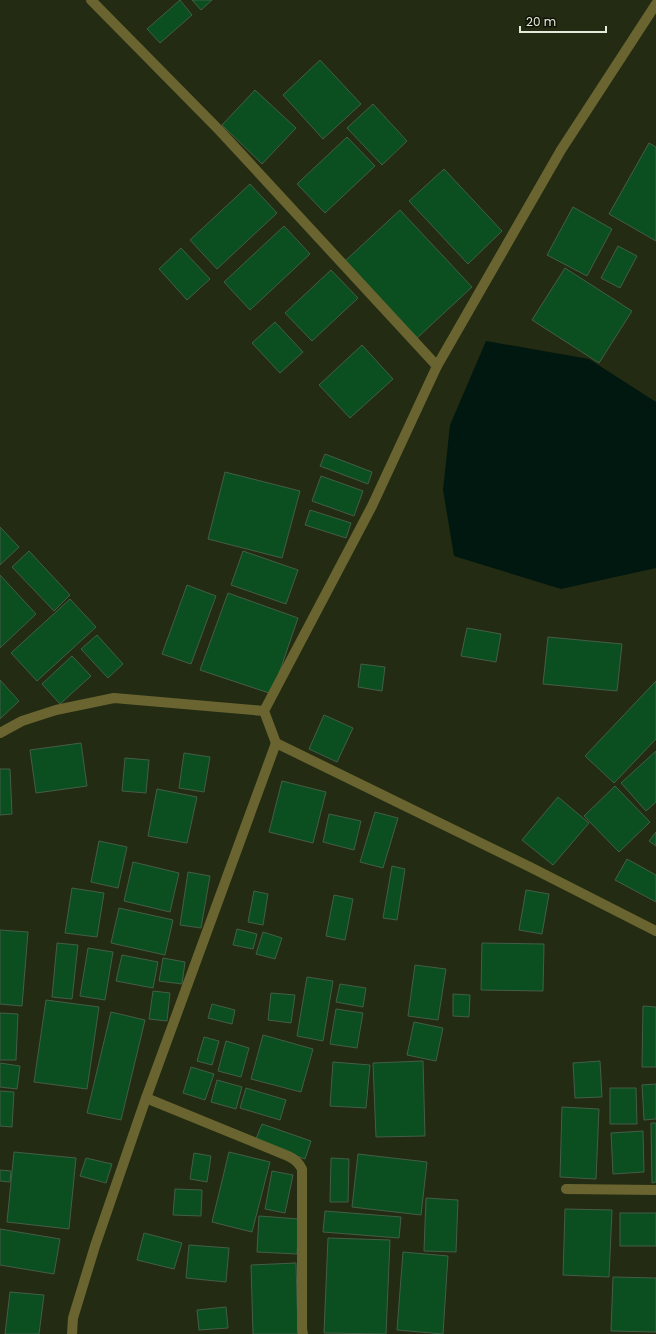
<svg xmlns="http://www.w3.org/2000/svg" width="656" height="1334" viewBox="0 0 656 1334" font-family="Poppins,sans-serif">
<rect width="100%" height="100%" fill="#232c12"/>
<!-- water -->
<path fill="#001810" d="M486 341 589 359 656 402V568L561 589 454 556 443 490 450 425Z"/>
<!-- building -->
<g fill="#0b4e20" stroke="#445d47">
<path d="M180 0 192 15 160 43 147 29Z"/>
<path d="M192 0H212L201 10Z"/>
<path d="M320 60 361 104 323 139 283 95Z"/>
<path d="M255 90 296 128 262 164 222 125Z"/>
<path d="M373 104 407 141 382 165 347 128Z"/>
<path d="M347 137 375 166 325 213 297 184Z"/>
<path d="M649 143 656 147V241L609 214Z"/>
<path d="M444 169 502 231 468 264 409 201Z"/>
<path d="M250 184 277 213 217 269 190 240Z"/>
<path d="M573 207 612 229 587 276 547 255Z"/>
<path d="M400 210 472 287 417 338 345 261Z"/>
<path d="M284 226 310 254 250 310 224 282Z"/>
<path d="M618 246 637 256 620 288 601 278Z"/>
<path d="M181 248 210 279 187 300 159 269Z"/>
<path d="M565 268 632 311 599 363 532 320Z"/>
<path d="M331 270 358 298 312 341 285 313Z"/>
<path d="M275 322 303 352 280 373 252 343Z"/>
<path d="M362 345 393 379 350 418 319 385Z"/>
<path d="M325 454 372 472 368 484 320 466Z"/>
<path d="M225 472 300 491 282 558 208 539Z"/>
<path d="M321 476 363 491 354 516 312 501Z"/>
<path d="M310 510 351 523 346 538 305 525Z"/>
<path d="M0 527 19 547 0 565Z"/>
<path d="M29 551 70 595 54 611 12 567Z"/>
<path d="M243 551 298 570 286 604 231 585Z"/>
<path d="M0 575 36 614 0 648Z"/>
<path d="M187 585 216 596 191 664 162 654Z"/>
<path d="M228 593 298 618 272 694 200 670Z"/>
<path d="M70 599 96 627 37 681 11 653Z"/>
<path d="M467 628 501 634 496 662 461 656Z"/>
<path d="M97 635 123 664 108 678 81 649Z"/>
<path d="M548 637 622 644 617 691 543 684Z"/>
<path d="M72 656 91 676 60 704 42 684Z"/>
<path d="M361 664 385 667 382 691 358 687Z"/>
<path d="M0 680 19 701 0 719Z"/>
<path d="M656 681V739L614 783 585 756Z"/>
<path d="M324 715 353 728 337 762 309 749Z"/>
<path d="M81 743 87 786 36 793 30 750Z"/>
<path d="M656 751V802L646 811 621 783Z"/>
<path d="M184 753 210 757 204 792 179 788Z"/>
<path d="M125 758 149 760 146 793 122 791Z"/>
<path d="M0 769H10L12 814 0 815Z"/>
<path d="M282 781 326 792 313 843 269 832Z"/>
<path d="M615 786 650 822 619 852 584 816Z"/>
<path d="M157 789 197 797 187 843 148 836Z"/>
<path d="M558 797 589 823 553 865 522 840Z"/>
<path d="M375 812 398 818 383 868 360 862Z"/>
<path d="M329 814 361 821 354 850 323 842Z"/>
<path d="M656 832V846L649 841Z"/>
<path d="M99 841 127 847 118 888 91 882Z"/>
<path d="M627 859 656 875V902L615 880Z"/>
<path d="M133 862 179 873 170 912 124 901Z"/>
<path d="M392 866 405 869 397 920 383 918Z"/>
<path d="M188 872 210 876 201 928 180 925Z"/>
<path d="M72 888 104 893 97 937 65 933Z"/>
<path d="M526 890 549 894 542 934 519 930Z"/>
<path d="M254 891 268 894 263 925 248 922Z"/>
<path d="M334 895 353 899 345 940 326 936Z"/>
<path d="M119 908 173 920 165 955 111 943Z"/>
<path d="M237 929 257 934 253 949 233 945Z"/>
<path d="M0 930 28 932 22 1006 0 1004Z"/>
<path d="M263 932 282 938 275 959 256 954Z"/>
<path d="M57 943 78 945 72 999 52 997Z"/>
<path d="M482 943 544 944 543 991 481 990Z"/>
<path d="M88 948 113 952 105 1000 80 996Z"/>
<path d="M122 955 158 962 153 988 116 981Z"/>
<path d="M163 958 185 962 182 984 159 981Z"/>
<path d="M415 965 446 969 438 1020 408 1016Z"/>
<path d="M307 977 333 981 323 1041 297 1036Z"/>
<path d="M340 984 366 988 363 1007 336 1002Z"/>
<path d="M153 991 170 993 167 1021 149 1019Z"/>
<path d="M271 993 295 995 291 1023 268 1020Z"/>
<path d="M453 994 470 995 469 1017 453 1016Z"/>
<path d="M46 1000 99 1007 87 1089 34 1082Z"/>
<path d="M212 1004 235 1010 232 1024 208 1018Z"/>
<path d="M643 1006 656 1007V1067H642Z"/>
<path d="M336 1009 363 1013 357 1048 330 1044Z"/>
<path d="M111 1012 145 1020 121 1120 87 1113Z"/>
<path d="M0 1013 18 1014 16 1060H0Z"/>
<path d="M414 1022 443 1028 436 1061 407 1055Z"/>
<path d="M263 1035 313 1049 301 1092 251 1079Z"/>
<path d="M204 1037 219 1041 212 1065 197 1061Z"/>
<path d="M226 1041 249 1048 241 1077 218 1071Z"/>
<path d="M423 1061 425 1136 376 1137 373 1063Z"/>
<path d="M600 1061 602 1097 575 1098 573 1063Z"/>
<path d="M333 1062 370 1065 366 1108 330 1106Z"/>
<path d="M0 1063 20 1066 17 1089 0 1087Z"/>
<path d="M191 1067 214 1074 205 1100 183 1093Z"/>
<path d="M217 1080 242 1087 236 1109 211 1102Z"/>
<path d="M656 1084V1119L644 1120 642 1085Z"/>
<path d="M246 1088 286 1100 280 1120 240 1108Z"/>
<path d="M610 1088H636L637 1124H610Z"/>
<path d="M0 1091 14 1092 12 1127 0 1126Z"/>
<path d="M562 1107 599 1109 596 1179 560 1177Z"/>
<path d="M651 1123H656V1182L652 1183Z"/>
<path d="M262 1124 311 1141 305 1159 255 1141Z"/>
<path d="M643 1131 644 1172 613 1174 611 1133Z"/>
<path d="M14 1152 76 1158 69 1229 7 1222Z"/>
<path d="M229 1152 270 1162 252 1232 212 1222Z"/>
<path d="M194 1153 211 1156 207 1182 190 1179Z"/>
<path d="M358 1154 427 1162 421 1215 352 1207Z"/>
<path d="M86 1158 112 1164 106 1183 80 1176Z"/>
<path d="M331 1158 349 1159 348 1202H330Z"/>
<path d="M0 1170 11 1171 10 1182 0 1181Z"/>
<path d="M272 1171 293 1175 285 1213 265 1209Z"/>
<path d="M175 1189 202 1190 201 1216 173 1215Z"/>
<path d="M426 1198 458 1200 456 1252 424 1251Z"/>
<path d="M565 1209 612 1210 609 1277 563 1275Z"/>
<path d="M325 1211 401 1217 399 1238 323 1232Z"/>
<rect x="620" y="1213" width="36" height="33"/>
<path d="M259 1216 299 1219 297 1254 257 1252Z"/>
<path d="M0 1229 60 1239 54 1274 0 1265Z"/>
<path d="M144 1233 182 1243 174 1269 137 1260Z"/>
<path d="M328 1238 390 1240 386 1334 324 1333Z"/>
<path d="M189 1245 229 1248 226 1282 186 1278Z"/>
<path d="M403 1252 448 1256 443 1334 397 1330Z"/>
<path d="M296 1263 298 1334H253L251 1265Z"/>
<path d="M613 1277 656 1278V1332L611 1331Z"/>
<path d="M10 1292 44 1295 39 1334H5Z"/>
<path d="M226 1307 228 1328 199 1330 197 1310Z"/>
</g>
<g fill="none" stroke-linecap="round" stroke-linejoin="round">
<!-- minor -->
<g stroke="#6a6430" stroke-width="10">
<path d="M91 0 220 131 437 366"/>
<path d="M0 733 22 721 56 710 114 698 264 711"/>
<path d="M276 743 264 711 372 506 437 366 561 150 656 4"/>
<path d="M146 1098 288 1156C295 1159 299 1163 302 1169V1329L303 1334"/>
<path d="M566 1189 656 1190"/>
<path d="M72 1334 73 1318 95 1246 146 1098 276 743 530 867 656 931"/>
</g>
</g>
<!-- scale -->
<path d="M520 26v6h86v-6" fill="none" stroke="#e3ead9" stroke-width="2"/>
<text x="526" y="26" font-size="12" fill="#e3ead9" stroke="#0f1308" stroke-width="3" paint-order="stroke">20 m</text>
</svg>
